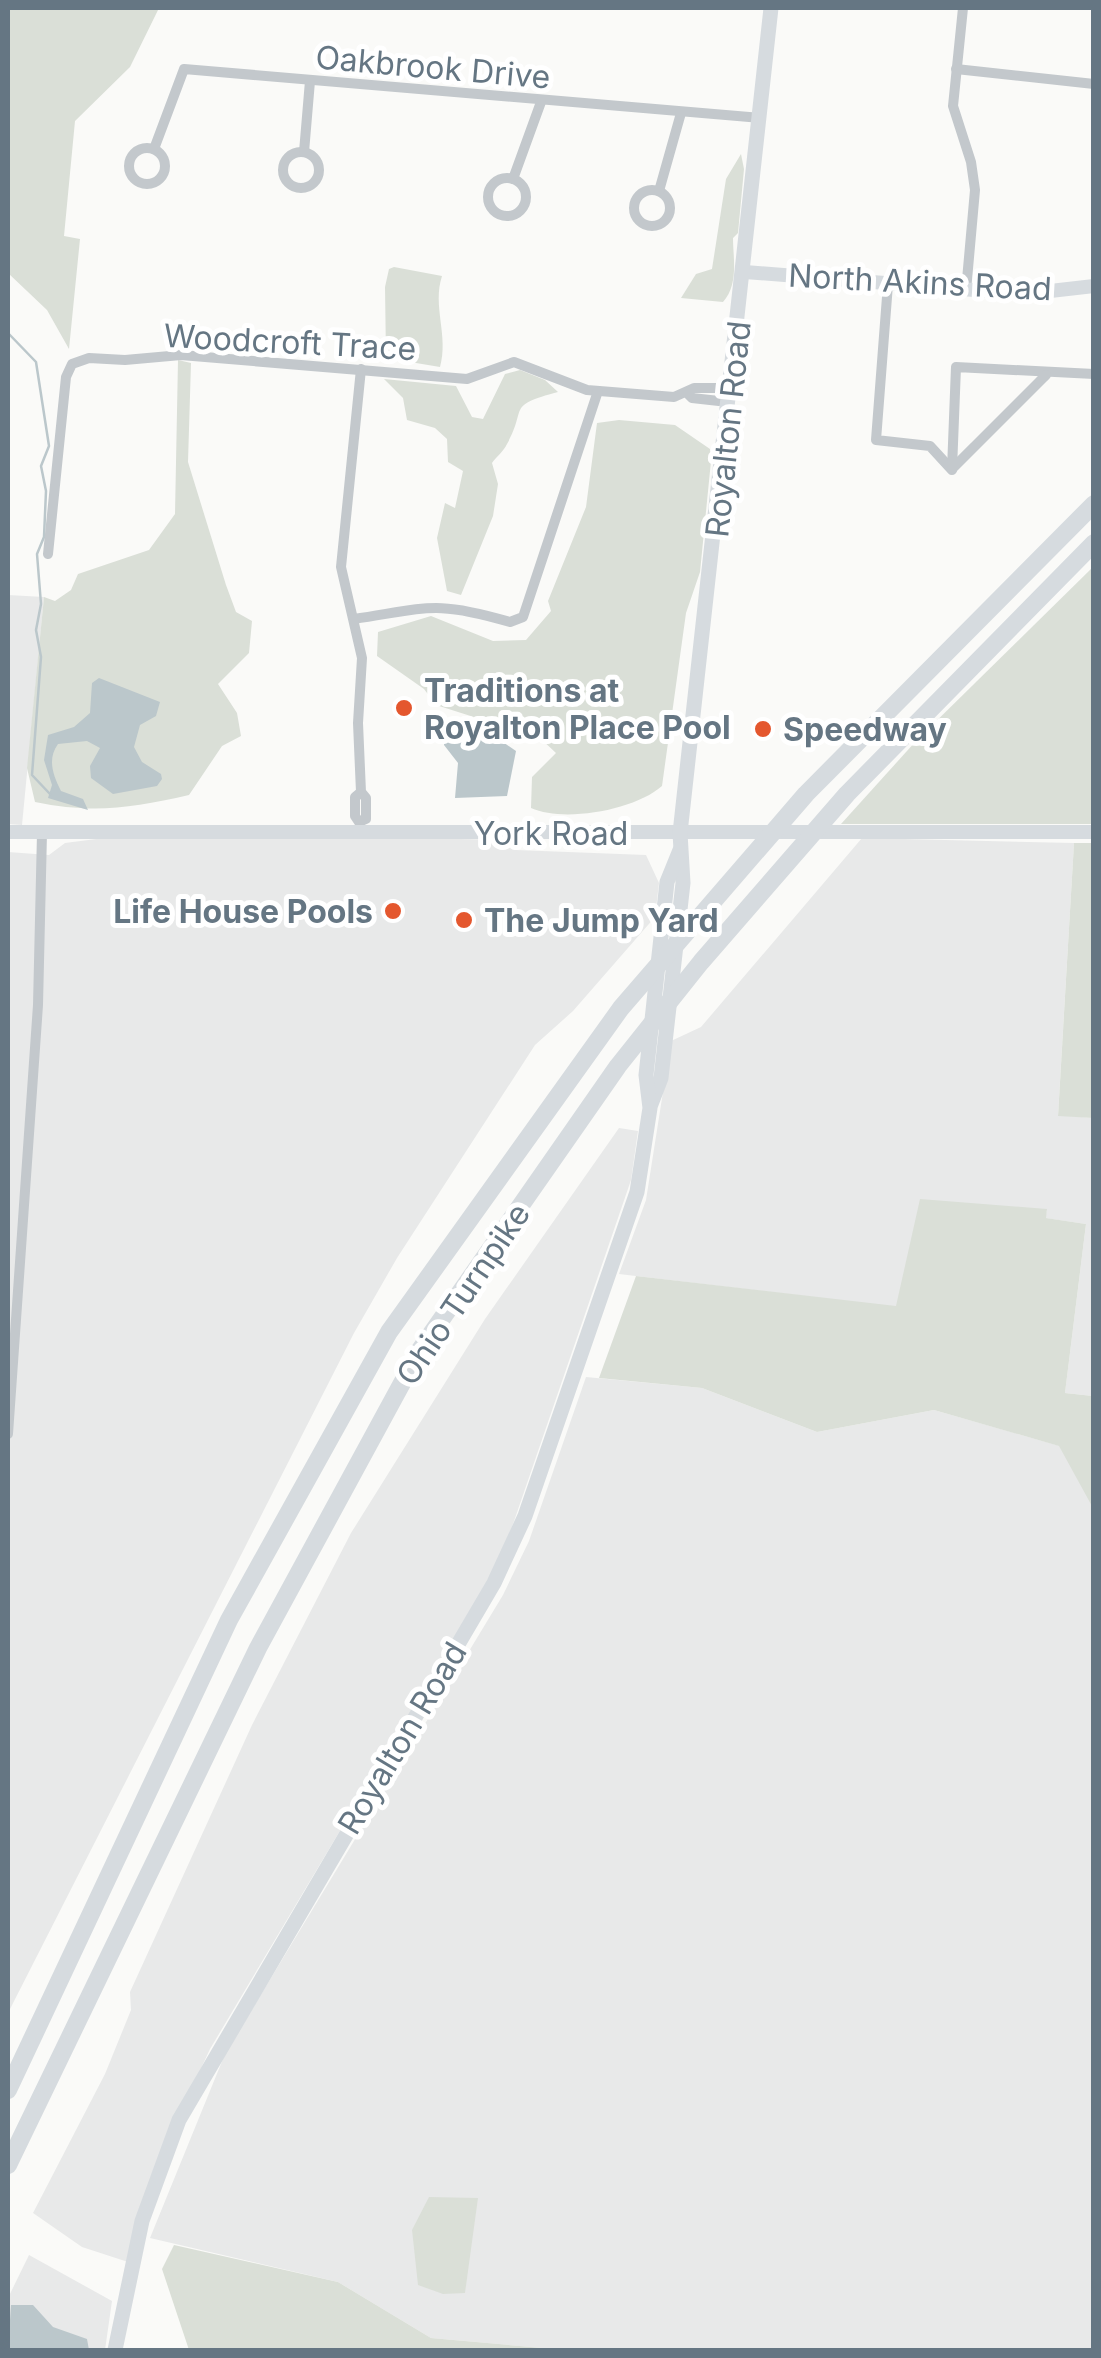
<svg xmlns="http://www.w3.org/2000/svg" width="1101" height="2358" viewBox="0 0 1101 2358" font-family="Inter,sans-serif">
<rect width="100%" height="100%" fill="#fafaf8"/>
<!-- built -->
<g fill="#e8e9e9">
<path d="M8 595 44 597 22 825 8 824Z"/>
<path d="M360 837 516 840V850L646 855 659 883 655 917 573 1011 535 1045 397 1258 354 1333 8 2013V852L49 855 65 843 104 838Z"/>
<path d="M862 838 1074 843 1058 1115 1093 1118V1396L1065 1393 1086 1224 1045 1218 1047 1210 896 1307 619 1274 646 1200 671 1041 701 1027Z"/>
<path d="M619 1128 638 1131 631 1180 500 1562 210 2049 160 2156 128 2262 82 2247 33 2213 105 2074 131 2010 130 1992 252 1725 351 1533 485 1319Z"/>
<path d="M586 1377 702 1388 817 1432 934 1410 1060 1446 1094 1508 1093 2350H565L431 2338 338 2282 150 2238 225 2054 503 1595 529 1541Z"/>
<path d="M29 2255 112 2301 105 2350H8V2298Z"/>
</g>
<!-- green -->
<g fill="#dadfd7">
<path d="M8 8H159L130 67 75 121 64 236 80 239 69 349 47 310 8 273Z"/>
<path d="M741 154 744 169 738 233 733 238C733 258 739 284 723 302L681 298 696 274 712 269 726 179Z"/>
<path d="M394 267 442 276C432 306 449 336 440 367L386 358 385 287 389 269Z"/>
<path d="M178 360 191 363 188 462 226 585 236 612 252 621 249 653 218 684 237 713 241 736 222 746 189 795C132 808 93 814 35 802L27 768 44 597 55 601 71 590 78 574 149 550 175 514Z"/>
<path d="M520 370 545 380 558 392C505 406 528 407 507 444 504 451 496 457 492 463L498 484 493 516 461 595 447 591 437 538 445 503 455 508 463 471 448 462 447 439 435 428 407 420 403 398 384 379 456 386 472 417 483 419 505 374Z"/>
<path d="M619 420 675 425 710 449 711 461 700 572 686 613 662 786C635 810 564 823 531 808L532 777 556 753 540 738 436 705 424 689 377 656 378 632 431 616 493 641 526 640 551 611 548 601 586 507 597 423Z"/>
<path d="M1093 567V824H841L916 741Z"/>
<path d="M1074 843H1093V1118L1058 1116Z"/>
<path d="M920 1199 1047 1209 1046 1218 1086 1224 1065 1393 1093 1396V1508L1059 1446 934 1410 817 1432 702 1388 599 1378 636 1276 896 1306Z"/>
<path d="M429 2197 478 2198 465 2293 443 2294 418 2285 412 2230Z"/>
<path d="M174 2245 338 2282 431 2338 565 2350H189L162 2269Z"/>
</g>
<!-- water -->
<g fill="#bbc7cb">
<path d="M99 678 160 702 156 716 140 725 134 747 142 762 161 774 162 779 157 786 113 794 91 778 90 766 100 748 87 741 58 744C47 759 53 775 61 791L83 799 88 810 48 798 52 785 44 760 48 735 74 727 90 713 92 683Z"/>
<path d="M445 722 500 740 516 751 507 796 455 798 458 763 444 745Z"/>
<path d="M11 2305H33L53 2327 87 2339 89 2350H8Z"/>
</g>
<g fill="none" stroke-linecap="round" stroke-linejoin="round">
<!-- stream -->
<path stroke="#bbc7cb" stroke-width="2.5" d="M8 333 36 362 49 446 41 466 46 491 44 537 37 554 41 604 36 630 41 657 32 775 50 794"/>
<!-- street -->
<g stroke="#c3c8cc" stroke-width="10">
<path d="M963 8 953 106 971 162 975 190 966 291"/>
<path d="M956 69 1094 84"/>
<circle cx="147" cy="166" r="18"/>
<path d="M154 149 184 69 761 118"/>
<circle cx="301" cy="170" r="18"/>
<path d="M304 152 310 81"/>
<circle cx="507" cy="197" r="19"/>
<path d="M513 179 541 102"/>
<circle cx="652" cy="208" r="18"/>
<path d="M659 191 681 113"/>
<path d="M888 284 876 440 930 446 952 470"/>
<path d="M952 469 956 367 1094 374"/>
<path d="M952 469 1046 375"/>
<path d="M48 554 66 377 72 364 89 358 125 360 181 355 467 379 514 362 587 390 674 397 694 388H721L725 395 719 401 692 398 688 394"/>
<path d="M354 619C428 608 435 600 510 622L523 617 598 391"/>
<path d="M361 792 366 798V819L359 822 355 816V797L361 792 358 723 362 658 341 567 361 369"/>
<path d="M8 1434 38 1005 42 833"/>
</g>
<!-- secondary -->
<g stroke="#d6dbdf" stroke-width="14">
<path d="M745 272 1024 294 1094 286"/>
<path d="M8 832H1094"/>
</g>
<!-- primary -->
<g stroke="#d6dbdf" stroke-width="15">
<path d="M651 1104 661 1078 683 883 680 833 771 8"/>
<path d="M115 2350 142 2221 179 2120 494 1583 525 1516 637 1192 650 1108 646 1075 667 882 680 850"/>
</g>
<!-- highway -->
<g stroke="#d6dbdf" stroke-width="18">
<path d="M8 2090 229 1620 389 1332 621 1008 806 794 1094 504"/>
<path d="M8 2165 258 1648 420 1350 618 1066 701 962 847 794 1094 543"/>
</g>
</g>
<!-- markers -->
<g fill="#e4572e" stroke="#fff" stroke-width="4">
<circle cx="404" cy="708" r="10"/>
<circle cx="763" cy="729" r="10"/>
<circle cx="393" cy="911" r="10"/>
<circle cx="464" cy="920" r="10"/>
</g>
<g text-anchor="middle" dominant-baseline="central" stroke-width="10" stroke-linejoin="round" paint-order="stroke">
<!-- street labels -->
<g font-size="32" fill="#657683" stroke="#fff">
<text transform="translate(433 67) rotate(5)">Oakbrook Drive</text>
<text transform="translate(920 282) rotate(3)">North Akins Road</text>
<text transform="translate(290 342) rotate(3)">Woodcroft Trace</text>
<text transform="translate(728 429) rotate(-84)">Royalton Road</text>
<text x="551" y="833">York Road</text>
<text transform="translate(463 1294) rotate(-56)">Ohio Turnpike</text>
<text transform="translate(402 1738) rotate(-59)">Royalton Road</text>
</g>
<!-- poi labels -->
<g font-size="32" font-weight="bold" fill="#657683" stroke="#fff" text-anchor="start">
<text x="424" y="690">Traditions at<tspan x="424" dy="37">Royalton Place Pool</tspan></text>
<text x="783" y="729">Speedway</text>
<text x="373" y="911" text-anchor="end">Life House Pools</text>
<text x="484" y="920">The Jump Yard</text>
</g>
</g>
<!-- border -->
<rect width="1101" height="2358" fill="none" stroke="#657683" stroke-width="20"/>
</svg>
